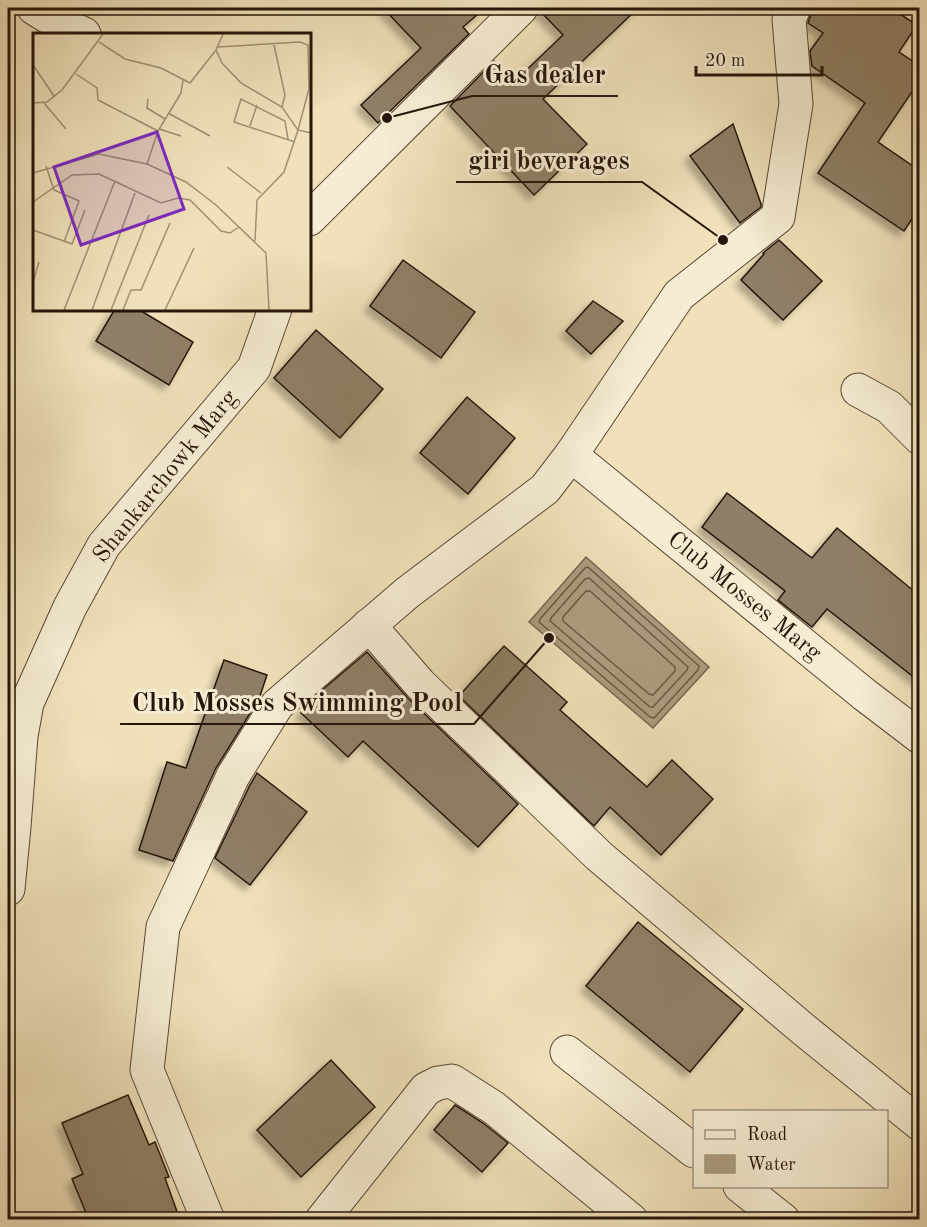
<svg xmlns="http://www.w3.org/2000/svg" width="927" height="1227" viewBox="0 0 927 1227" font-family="'Old Standard TT',serif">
<defs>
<filter id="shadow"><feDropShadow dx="-5.5" dy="5.5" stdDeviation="3" flood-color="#0004"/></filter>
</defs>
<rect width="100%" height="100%" fill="#f0e1ba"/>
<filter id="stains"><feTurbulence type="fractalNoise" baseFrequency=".00333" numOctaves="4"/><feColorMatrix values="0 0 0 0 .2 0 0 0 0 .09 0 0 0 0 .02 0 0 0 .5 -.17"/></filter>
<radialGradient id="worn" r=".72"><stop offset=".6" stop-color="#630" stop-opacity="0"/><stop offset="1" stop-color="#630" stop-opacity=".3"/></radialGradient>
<!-- water -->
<path fill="#ab9c7e" stroke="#766650" stroke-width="1.5" d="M586 557 709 667 653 728 529 622Z"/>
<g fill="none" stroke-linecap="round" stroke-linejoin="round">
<!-- shore -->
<g stroke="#685844" stroke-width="1.5">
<path d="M588 567 699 666 698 670 654 718 650 717 539 622 540 619 585 568Z"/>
<path d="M589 578 688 667 687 670 653 707H650L550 621 551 618 585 579Z"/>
<path d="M586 591H590L675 667V671L653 695 649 694 563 621V617Z"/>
</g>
</g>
<!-- building -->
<g fill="#8f7f66" stroke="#26150a" stroke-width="1.5" filter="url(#shadow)">
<path d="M383 8H485L463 27 469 34 378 123 361 105 421 48Z"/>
<path d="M539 8H638L543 99 587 144 534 195 450 106 494 61 514 82 563 35 539 10Z"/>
<path d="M813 8H891L917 25 899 52 920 66V80L878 142 920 171V207L904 231 818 173 865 103 812 66 810 51 823 33 808 23Z"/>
<path d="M733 124 761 204V207L740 223 690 156Z"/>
<path d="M779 240 822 281 783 320 741 280 764 254 763 253Z"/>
<path d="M403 260 475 312 441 358 370 306Z"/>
<path d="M593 301 623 321 591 354 566 331Z"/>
<path d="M115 309H138L193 342 169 385 96 341Z"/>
<path d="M316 330 383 389 340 438 274 378Z"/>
<path d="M467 397 515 438 468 494 420 453Z"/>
<path d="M727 493 812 558 837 528 920 596V682L827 609 812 627 778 600 785 591 702 527Z"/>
<path d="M504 646 567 702 560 710 647 787 672 760 713 799 661 855 610 807 594 826 459 696Z"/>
<path d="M367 652 407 697 518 804 478 847 363 741 348 757 301 713 321 691Z"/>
<path d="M224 660 267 675 259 699 216 768 173 861 139 850 167 762 186 768Z"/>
<path d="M257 773 307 812 250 885 215 858 250 785Z"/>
<path d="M638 922 743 1009 690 1072 586 986Z"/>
<path d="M331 1060 375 1107 301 1177 257 1130Z"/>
<path d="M128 1095 149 1145 155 1142 169 1177 165 1178 180 1220H89L72 1179 83 1174 62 1123Z"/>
<path d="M455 1105 483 1123 508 1143 482 1172 434 1130Z"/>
</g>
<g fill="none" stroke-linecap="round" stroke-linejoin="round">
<defs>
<g id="minor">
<path d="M34 8 55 21 84 34"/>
<path d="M309 219 521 8"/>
<path d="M858 390 889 407 920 438"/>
<path d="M571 455 865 695 920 737"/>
<path d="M369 625 420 684 599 856 803 1029 920 1124"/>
<path d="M8 889 14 827 21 736 27 703 70 607 104 545 254 368 275 309"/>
<path d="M567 1052 694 1151"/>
<path d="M740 1186 783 1220"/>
<path d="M208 1220 147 1070 163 927 233 776 277 705 407 593 545 489 571 455 679 295 778 217 796 104 789 19 794 8"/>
<path d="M322 1220 426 1089 438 1083 452 1081 494 1108 631 1220"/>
</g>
</defs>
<!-- minor casing -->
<use href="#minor" stroke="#584836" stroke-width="35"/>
<!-- minor -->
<use href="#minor" stroke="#f5ecd2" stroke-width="33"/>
</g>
<g text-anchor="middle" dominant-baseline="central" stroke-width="6" stroke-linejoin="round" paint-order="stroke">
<!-- street labels -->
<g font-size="24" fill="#26150a" stroke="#f5ecd2">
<text transform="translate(166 477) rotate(-51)">Shankarchowk Marg</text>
<text transform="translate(744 597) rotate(39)">Club Mosses Marg</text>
</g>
</g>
<!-- overview -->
<g transform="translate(33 33)">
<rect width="278" height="278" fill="#f0e1ba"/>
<path fill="none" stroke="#9f8f74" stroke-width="1.5" d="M190 1 183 17 189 30 208 50 249 74 265 97 251 139 224 167 222 208M66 9 92 26 128 35 157 50 183 17M241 12 252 62 249 74M185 14 267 9 275 12 276 56 265 97 278 100M0 32 21 63M43 41 64 55 65 67 125 98M115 66 114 75 132 86M0 70 14 69 29 57 70 1M11 70 33 96M135 80 177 103M217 93 224 72M126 96 148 103M255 106 252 88 208 66 201 89 262 109M114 131 125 98 148 60 150 47M13 133 21 157 46 168 31 209M194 134 228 160M0 140 66 121 114 131 153 149 183 172 233 220 236 277M0 169 39 142 66 141 128 170 145 165 157 167 188 198 197 200 206 194M0 197 39 211 52 177M0 249 6 229M31 277 82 148M59 277 102 160M78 277 116 182M90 277 98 257H108L137 190M132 277 161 215"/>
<path fill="#7b2cbf" fill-opacity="0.15" stroke="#7b2cbf" stroke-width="3" d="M124 99 151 176 48 212 21 134Z"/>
<rect width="278" height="278" fill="none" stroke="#26150a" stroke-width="3"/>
</g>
<!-- callouts -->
<path fill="none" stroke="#26150a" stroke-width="2" d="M387 118L472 96H618M723 240L642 182H456M549 638L474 724H120"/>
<g fill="#26150a" stroke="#f5ecd2" stroke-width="2">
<circle cx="387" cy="118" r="6"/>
<circle cx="723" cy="240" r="6"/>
<circle cx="549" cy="638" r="6"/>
</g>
<g font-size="26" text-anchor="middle" font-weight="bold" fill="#26150a" stroke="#f5ecd2" stroke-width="6" stroke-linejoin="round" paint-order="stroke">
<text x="545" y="83">Gas dealer</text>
<text x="549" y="169">giri beverages</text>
<text x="297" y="711">Club Mosses Swimming Pool</text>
</g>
<!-- margin -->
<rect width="927" height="1227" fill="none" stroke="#f0e1ba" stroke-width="30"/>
<rect x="9" y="9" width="909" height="1209" fill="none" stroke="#26150a" stroke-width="3"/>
<rect x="15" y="15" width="897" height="1197" fill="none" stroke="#26150a" stroke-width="1.5"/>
<!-- legend -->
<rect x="693" y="1110" width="195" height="78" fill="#f5ecd2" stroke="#a29682" stroke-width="1.5"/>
<rect x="705" y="1130" width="30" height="9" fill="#f5ecd2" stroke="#a29682" stroke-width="1.5"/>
<text x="747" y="1140" font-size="18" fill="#26150a">Road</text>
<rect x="705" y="1155" width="30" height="18" fill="#ab9c7e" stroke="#a29682" stroke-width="1.5"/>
<text x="747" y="1170" font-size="18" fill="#26150a">Water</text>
<!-- scale -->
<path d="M696 66v9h126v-9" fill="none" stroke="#26150a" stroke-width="3"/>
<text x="705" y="66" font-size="18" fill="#26150a" stroke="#f5ecd2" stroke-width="4.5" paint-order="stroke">20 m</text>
<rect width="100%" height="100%" filter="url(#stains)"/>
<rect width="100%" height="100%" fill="url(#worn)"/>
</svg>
